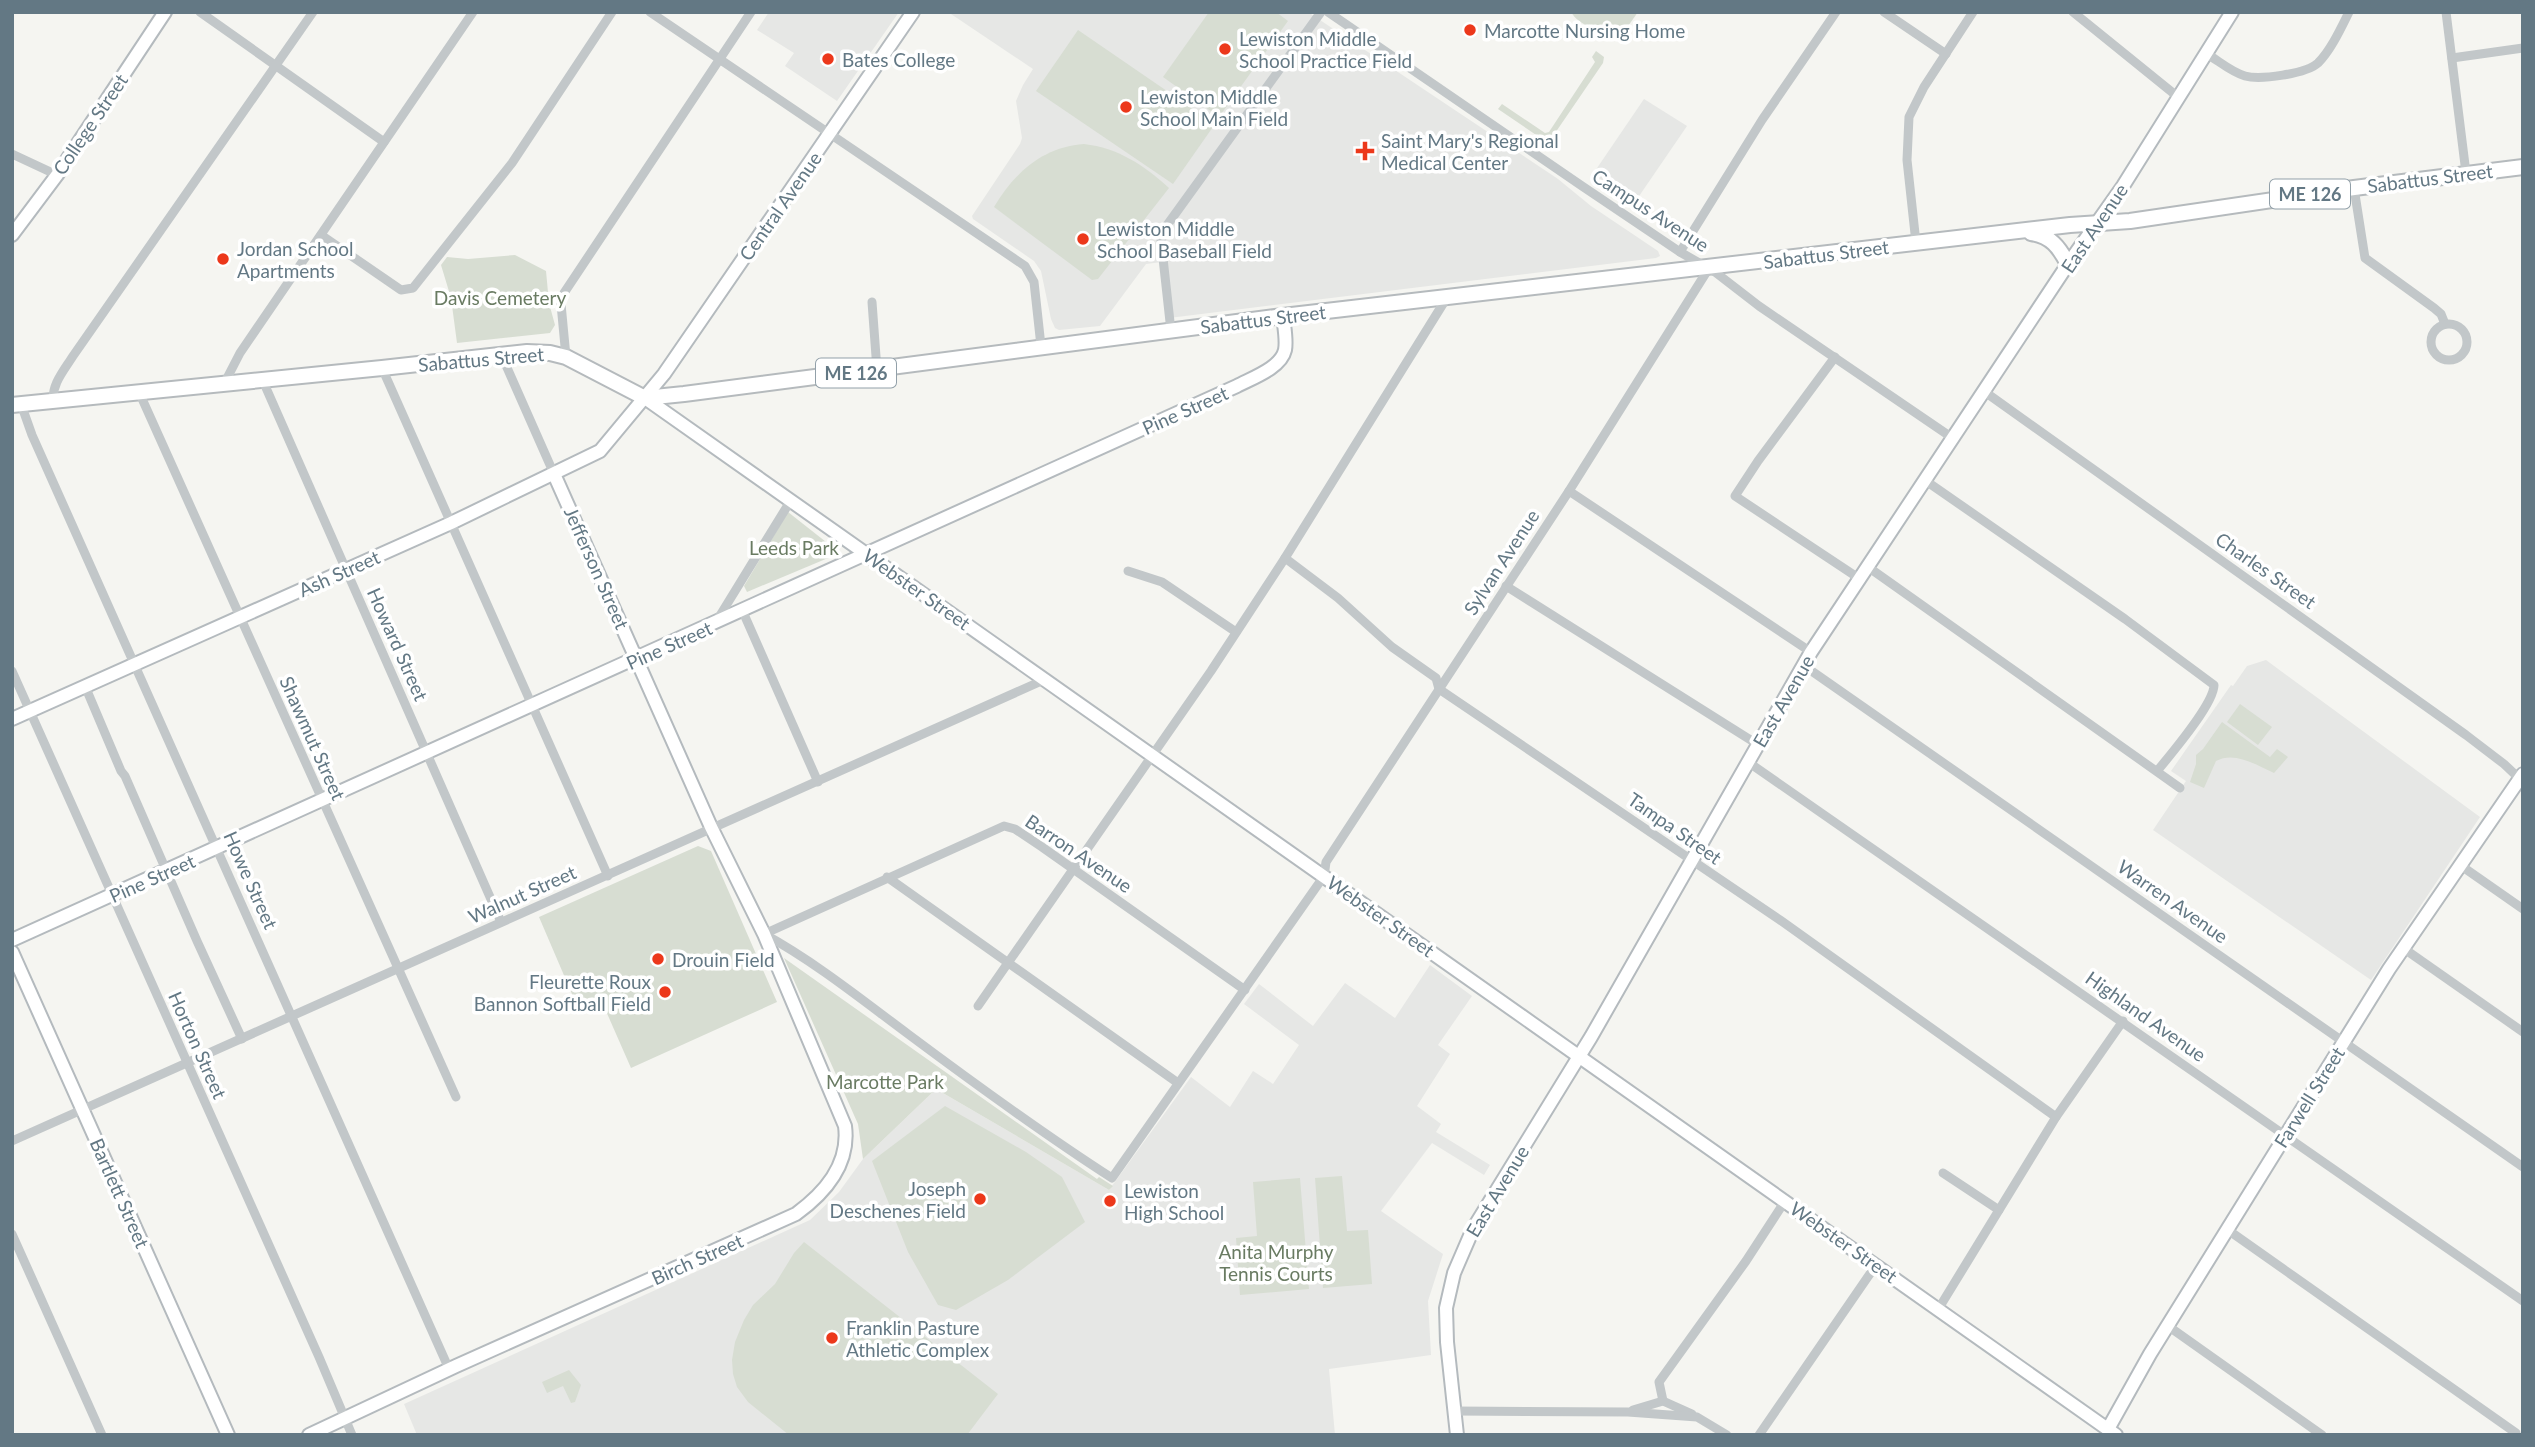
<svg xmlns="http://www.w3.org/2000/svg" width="2535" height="1447" viewBox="0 0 2535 1447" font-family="Lato,sans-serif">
<rect width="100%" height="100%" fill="#f5f5f1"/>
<!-- built -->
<g fill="#e6e7e5">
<path d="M769 12H899L837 101 785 66 794 53 757 30Z"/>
<path d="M948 12H1308L1558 179 1591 206 1658 251 1660 256 1656 258 1169 318 1162 262 1146 264 1100 326 1059 330 1055 328 1051 319 1041 271 1034 261 973 219 972 216 1020 144 1022 138 1016 101 1023 85 1033 69Z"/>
<path d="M1644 99 1687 126 1635 202 1593 174Z"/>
<path d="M2266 660 2480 817 2371 980 2153 830 2186 781 2171 771 2231 685 2233 686 2247 666Z"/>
<path d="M1430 965 1472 996 1438 1045 1450 1054 1417 1106 1441 1124 1436 1132 1490 1165 1484 1175 1432 1143 1381 1211 1443 1254 1428 1301 1431 1355 1329 1369 1335 1435H417L404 1404 810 1220 839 1192 863 1159 936 1089 1109 1190 1191 1077 1230 1107 1253 1071 1273 1084 1299 1045 1244 1004 1259 984 1313 1026 1345 983 1395 1018Z"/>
</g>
<!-- green -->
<g fill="#d7ddd2">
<path d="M1209 12H1276L1288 21 1219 117 1163 77Z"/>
<path d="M1571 12H1638L1626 29C1608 34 1581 29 1571 12Z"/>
<path d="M1078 30 1215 124 1173 184 1036 91Z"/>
<path d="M1596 51 1604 57 1603 63 1551 139 1545 141 1498 109 1502 104 1545 133 1549 132 1595 62 1592 57Z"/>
<path d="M1084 144C1118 148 1144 165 1169 188L1098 279 1092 280 994 207C1015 172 1043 147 1084 144Z"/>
<path d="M515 255 546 271 549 303 555 325 550 333 457 343 451 298 441 265 447 257 468 259Z"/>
<path d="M788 512 840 553 747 592 744 586Z"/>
<path d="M2240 704 2272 727 2258 745 2227 722Z"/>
<path d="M2222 722 2270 757 2277 749 2288 757 2274 773C2256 765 2235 751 2216 761L2204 788 2190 782 2196 764V755L2203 749Z"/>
<path d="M698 846 711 851 777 1002 631 1068 602 1002 575 1001 539 917Z"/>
<path d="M784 958 1097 1179 1099 1177 1113 1186 1109 1190 936 1089 863 1159 858 1124Z"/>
<path d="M945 1106 1026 1152 1062 1177 1085 1222 1008 1280 956 1310 938 1305 908 1252 872 1161Z"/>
<path d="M1342 1176 1347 1231 1368 1230 1372 1284 1323 1288 1315 1178Z"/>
<path d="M1300 1178 1309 1289 1240 1295 1236 1238 1257 1236 1253 1182Z"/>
<path d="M804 1242 998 1394 967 1435H789L748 1402 737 1387 733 1374 732 1360 735 1342 744 1320 753 1305 775 1284 794 1253Z"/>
<path d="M569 1370 581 1385 575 1402 571 1403 563 1386 547 1393 542 1382Z"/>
</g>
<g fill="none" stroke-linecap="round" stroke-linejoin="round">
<defs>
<g id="secondary">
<path d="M12 235 57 175 165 12"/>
<path d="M645 398 2116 1435"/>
<path d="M12 719 451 523 600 451 664 374 913 12"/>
<path d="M12 940 1237 386C1252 378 1281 368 1285 350 1287 340 1284 326 1283 316"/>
<path d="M12 952 228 1435"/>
<path d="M2108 1429 2150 1354 2389 969 2523 774"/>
<path d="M309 1435 456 1366 796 1214C825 1193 850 1164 845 1126L764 934 711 827 554 474"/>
<path d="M1457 1435 1447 1342 1446 1308 1454 1273 1473 1229 1591 1037 1811 652 2068 264 2123 186 2232 12"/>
</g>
<g id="primary">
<path d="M2031 233C2051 236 2059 247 2068 264"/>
<path d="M12 405 382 368 527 352 550 353 566 357 645 398 684 394 1283 316 2070 225 2130 221 2354 188 2523 167"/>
</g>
</defs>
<!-- secondary casing -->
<use href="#secondary" stroke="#b4babe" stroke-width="16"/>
<!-- primary casing -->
<use href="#primary" stroke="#b5babd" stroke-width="18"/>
<!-- street -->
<g stroke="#c2c7c9" stroke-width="9">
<path d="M200 12 384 142"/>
<path d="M650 12 1025 266 1034 282 1041 346"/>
<path d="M1328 12 1582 186 1680 252 1715 272 1759 306 1954 439"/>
<path d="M1884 12 1946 54"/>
<path d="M2073 12 2178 97"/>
<path d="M2446 12 2466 173"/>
<path d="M2207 54C2219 61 2231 72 2245 76 2260 80 2306 74 2318 63 2331 50 2341 28 2349 12"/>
<path d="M2452 58 2523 48"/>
<path d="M12 154 57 175"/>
<path d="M2354 188 2365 258 2434 308 2441 314 2445 324"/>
<path d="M321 235 401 290 413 288 512 163 612 12"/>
<path d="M1916 243 1907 160 1909 117 1924 87 1973 12"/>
<path d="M1680 252 1762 120 1836 12"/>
<path d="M872 302 877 370"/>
<circle cx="2449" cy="342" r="18"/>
<path d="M1171 331 1161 240 1165 228 1321 12"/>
<path d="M501 354 554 474"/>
<path d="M566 357 561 304 564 293 751 12"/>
<path d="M1835 357 1758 461 1735 496 1860 579"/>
<path d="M382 368 608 876"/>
<path d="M263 381 501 922"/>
<path d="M224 384 240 353 473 12"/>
<path d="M139 392 456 1097"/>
<path d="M1985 392 2466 735 2504 764 2522 781"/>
<path d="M54 402C50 386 65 369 73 356L313 12"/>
<path d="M21 404 32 435 449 1369"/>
<path d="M1926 481 2125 619 2214 685C2214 704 2171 754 2158 770"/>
<path d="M1569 491 1811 652"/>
<path d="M1285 558 1338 598 1392 647 1436 678 1439 689 1780 920 2056 1117"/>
<path d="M1868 567 2180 788"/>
<path d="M1128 571 1162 582 1236 632"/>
<path d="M1506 586 1757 744"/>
<path d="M743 612 818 782"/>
<path d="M716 622 791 500"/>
<path d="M1803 665 2523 1167"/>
<path d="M12 671 319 1357 352 1435"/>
<path d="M85 686 121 771 125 776 197 941 242 1039"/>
<path d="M1748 762 2523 1301"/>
<path d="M2460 865 2523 909"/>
<path d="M887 877 1178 1083"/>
<path d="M764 934C815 962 861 999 908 1034 975 1084 1042 1133 1112 1178L1324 876 1326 862 1569 491 1709 268"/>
<path d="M764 934 1004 826 1015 829 1042 847 1245 990"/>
<path d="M2403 948 2523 1032"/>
<path d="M978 1006 1211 671 1285 558 1446 299"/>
<path d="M12 1141 1046 679"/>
<path d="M1943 1173 1999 1210"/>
<path d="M2228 1230 2516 1433"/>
<path d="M12 1234 102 1435"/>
<path d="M1939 1308 2056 1117 2123 1021"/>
<path d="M2168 1326 2322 1435"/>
<path d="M1663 1401 1659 1382 1746 1261 1785 1201"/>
<path d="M1633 1410 1663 1401 1692 1414"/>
<path d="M1455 1411 1628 1412 1697 1417 1727 1435"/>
<path d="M1759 1435 1876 1265"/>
</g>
<!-- secondary -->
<use href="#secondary" stroke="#fff" stroke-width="12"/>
<!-- primary -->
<use href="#primary" stroke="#fff" stroke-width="14"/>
</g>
<!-- markers -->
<g fill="#ec381b" stroke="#fff" stroke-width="2.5">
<circle cx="1470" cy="30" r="7"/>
<circle cx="1225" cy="49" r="7"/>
<circle cx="828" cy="59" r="7"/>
<circle cx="1126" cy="107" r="7"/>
<path d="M1361.5 140.5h7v7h7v7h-7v7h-7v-7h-7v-7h7z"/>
<circle cx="1083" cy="239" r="7"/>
<circle cx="223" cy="259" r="7"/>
<circle cx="658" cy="959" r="7"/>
<circle cx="665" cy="992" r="7"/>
<circle cx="980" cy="1199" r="7"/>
<circle cx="1110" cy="1201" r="7"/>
<circle cx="832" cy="1338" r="7"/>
</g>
<g text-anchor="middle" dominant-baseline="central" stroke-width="7" stroke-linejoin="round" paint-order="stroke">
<!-- shield labels -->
<g fill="#fff" stroke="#92a0a9" stroke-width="2">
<rect x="2270" y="179.5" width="80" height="29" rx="5"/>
<rect x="816" y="358.5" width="80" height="29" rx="5"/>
</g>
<g font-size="18" font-weight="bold" fill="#637884">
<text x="2310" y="194">ME 126</text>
<text x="856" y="373">ME 126</text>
</g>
<!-- poi labels -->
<g font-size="19" fill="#637884" stroke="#fff" text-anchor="start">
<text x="1484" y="30">Marcotte Nursing Home</text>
<text x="1239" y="38">Lewiston Middle<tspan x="1239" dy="22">School Practice Field</tspan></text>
<text x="842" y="59">Bates College</text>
<text x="1140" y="96">Lewiston Middle<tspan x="1140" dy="22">School Main Field</tspan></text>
<text x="1381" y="140">Saint Mary's Regional<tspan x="1381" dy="22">Medical Center</tspan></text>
<text x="1097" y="228">Lewiston Middle<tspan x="1097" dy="22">School Baseball Field</tspan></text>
<text x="237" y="248">Jordan School<tspan x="237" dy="22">Apartments</tspan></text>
<text x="672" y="959">Drouin Field</text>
<text x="651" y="981" text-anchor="end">Fleurette Roux<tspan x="651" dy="22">Bannon Softball Field</tspan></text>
<text x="966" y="1188" text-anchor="end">Joseph<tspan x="966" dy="22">Deschenes Field</tspan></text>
<text x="1124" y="1190">Lewiston<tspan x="1124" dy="22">High School</tspan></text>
<text x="846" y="1327">Franklin Pasture<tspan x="846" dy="22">Athletic Complex</tspan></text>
</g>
<!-- street labels -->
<g font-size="19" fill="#637884" stroke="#fff">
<text transform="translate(90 124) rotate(-56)">College Street</text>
<text transform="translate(2430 178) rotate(-7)">Sabattus Street</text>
<text transform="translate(780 206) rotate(-55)">Central Avenue</text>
<text transform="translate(1651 210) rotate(33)">Campus Avenue</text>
<text transform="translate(2094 228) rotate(-56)">East Avenue</text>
<text transform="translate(1826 254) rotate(-7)">Sabattus Street</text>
<text transform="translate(1263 319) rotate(-7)">Sabattus Street</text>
<text transform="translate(481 359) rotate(-5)">Sabattus Street</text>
<text transform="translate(1185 410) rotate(-24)">Pine Street</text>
<text transform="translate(1501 562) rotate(-57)">Sylvan Avenue</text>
<text transform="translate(597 568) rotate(66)">Jefferson Street</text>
<text transform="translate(2266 570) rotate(35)">Charles Street</text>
<text transform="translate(339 573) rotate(-24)">Ash Street</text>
<text transform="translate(917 589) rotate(35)">Webster Street</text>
<text transform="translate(398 644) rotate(66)">Howard Street</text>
<text transform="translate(669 645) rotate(-24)">Pine Street</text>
<text transform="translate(1783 701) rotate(-60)">East Avenue</text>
<text transform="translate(313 738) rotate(66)">Shawmut Street</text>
<text transform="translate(1675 828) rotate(35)">Tampa Street</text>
<text transform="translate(1079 853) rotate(34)">Barron Avenue</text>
<text transform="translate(152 878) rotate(-24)">Pine Street</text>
<text transform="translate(251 880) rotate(66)">Howe Street</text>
<text transform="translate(522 894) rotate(-24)">Walnut Street</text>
<text transform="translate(2173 901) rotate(35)">Warren Avenue</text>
<text transform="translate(1381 916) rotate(35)">Webster Street</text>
<text transform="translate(2146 1016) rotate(35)">Highland Avenue</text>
<text transform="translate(198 1045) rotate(66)">Horton Street</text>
<text transform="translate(2309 1097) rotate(-58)">Farwell Street</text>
<text transform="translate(1497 1191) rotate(-59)">East Avenue</text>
<text transform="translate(120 1193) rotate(66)">Bartlett Street</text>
<text transform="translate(1844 1242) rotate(35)">Webster Street</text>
<text transform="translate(697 1259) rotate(-24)">Birch Street</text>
</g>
<!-- park labels -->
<g font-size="19" fill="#697b62" stroke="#fff">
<text x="500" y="297">Davis Cemetery</text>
<text x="794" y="547">Leeds Park</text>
<text x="885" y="1081">Marcotte Park</text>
<text x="1276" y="1251">Anita Murphy<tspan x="1276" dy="22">Tennis Courts</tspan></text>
</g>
</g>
<!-- border -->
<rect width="2535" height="1447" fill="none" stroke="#637884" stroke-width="28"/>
</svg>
